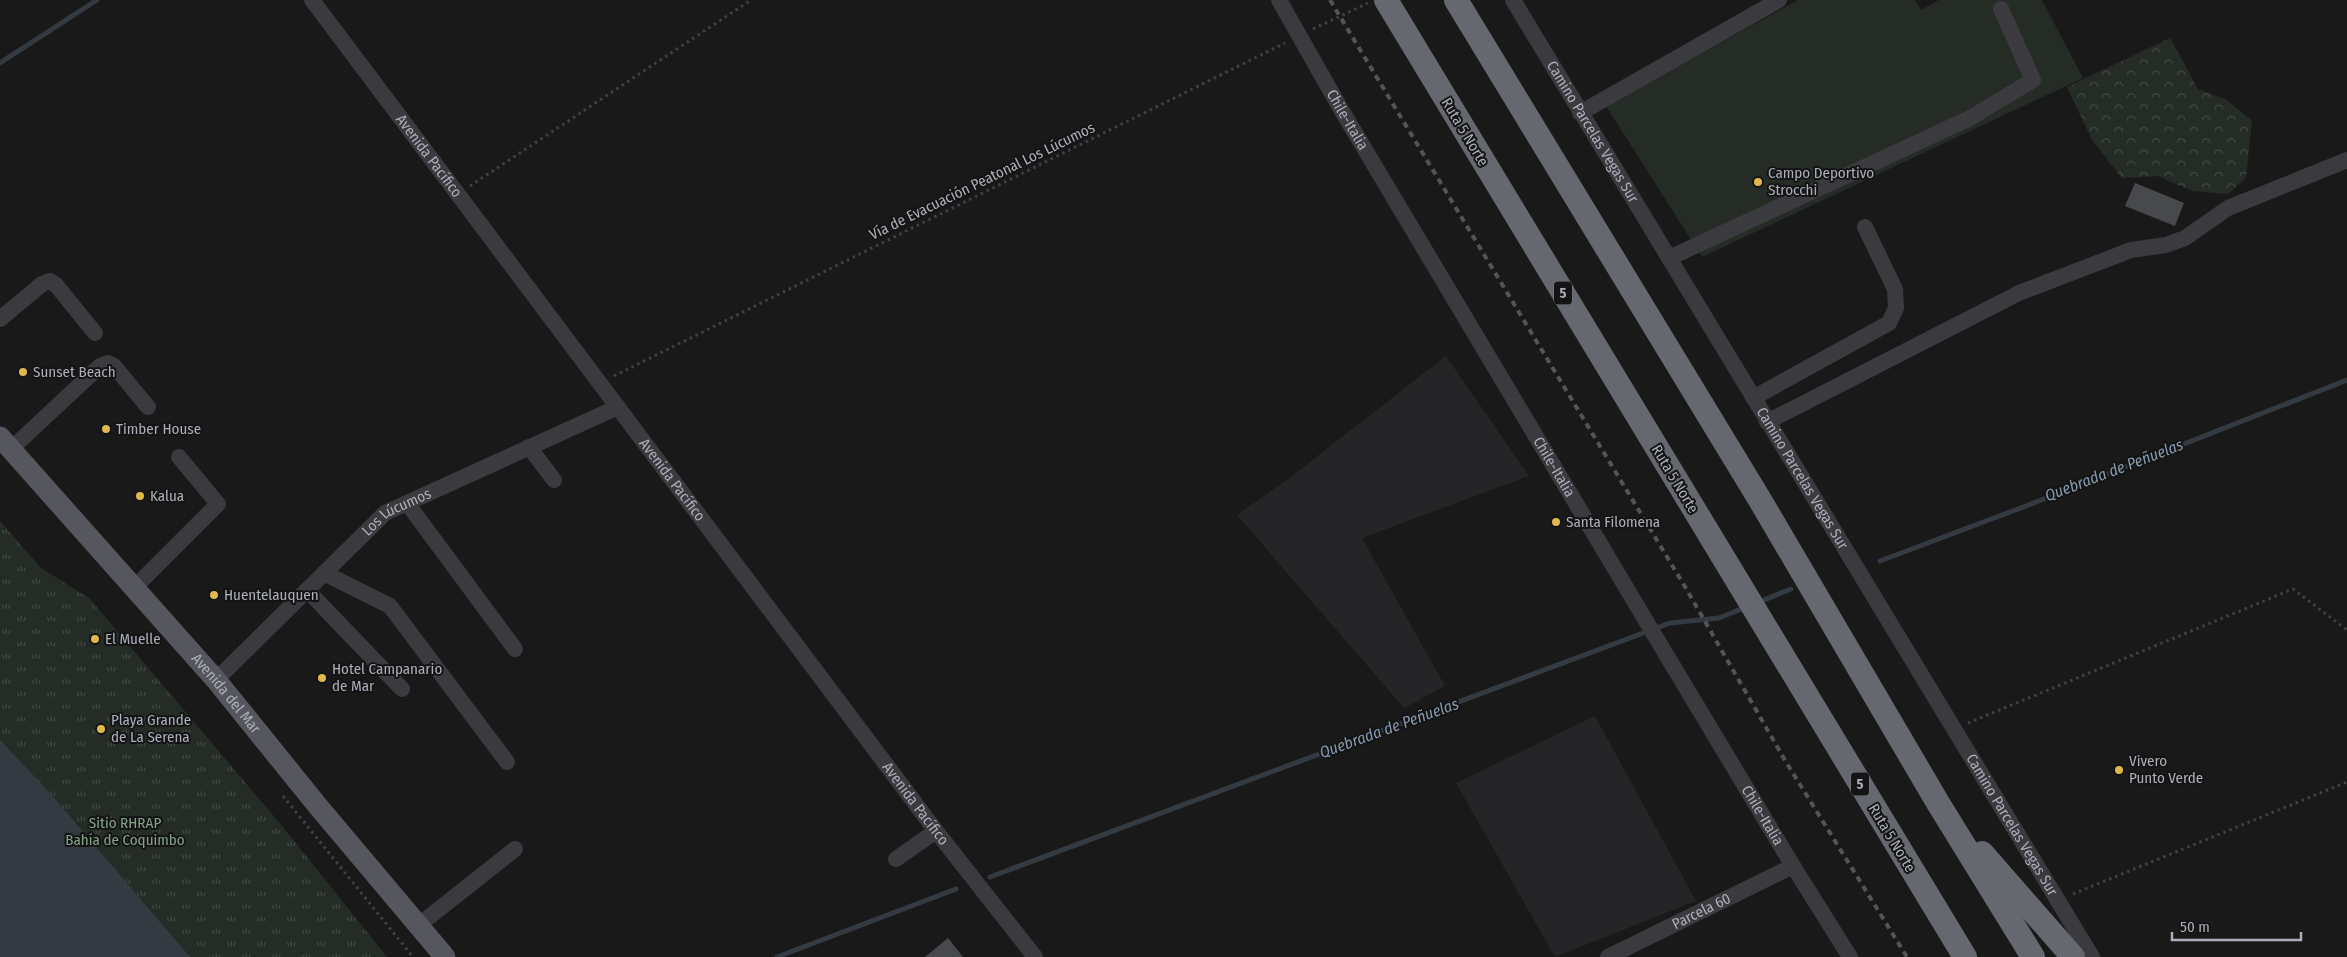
<svg xmlns="http://www.w3.org/2000/svg" width="2347" height="957" viewBox="0 0 2347 957" font-family="'Fira Sans Condensed',sans-serif">
<defs>
<pattern id="forest-crowns" width="20" height="18" patternUnits="userSpaceOnUse" patternTransform="scale(1.25)"><rect width="20" height="18" fill="#252c26"/><path d="M2 6a3 3 0 1 1 6 0M12 15a3 3 0 1 1 6 0" fill="none" stroke="#424843"/></pattern>
<pattern id="park-tufts" width="24" height="20" patternUnits="userSpaceOnUse" patternTransform="scale(1.25)"><rect width="24" height="20" fill="#252c26"/><path d="M3 7l-1-3M5 7V3M7 7l1-3M15 17l-1-3M17 17v-4M19 17l1-3" fill="none" stroke="#424843"/></pattern>
</defs>
<rect width="100%" height="100%" fill="#19191a"/>
<!-- built -->
<g fill="#252527">
<path d="M1446 356 1529 476 1362 538 1445 686 1404 708 1237 515 1288 479Z"/>
<path d="M1595 716 1696 901 1555 957 1456 783Z"/>
</g>
<!-- grass -->
<path fill="#252c26" d="M1798 0H1915L1921 10 1939 0H2042L2083 78 1702 257 1606 106Z"/>
<!-- forest -->
<path fill="url(#forest-crowns)" d="M2170 38 2198 89 2227 100 2252 121 2246 178 2228 194 2192 191 2158 176 2122 178 2092 140 2067 87Z"/>
<!-- park -->
<path fill="url(#park-tufts)" d="M0 521 41 568 89 598 283 827 387 957H24L0 926Z"/>
<!-- water -->
<path fill="#333a42" d="M0 740 50 793 190 957H0Z"/>
<g fill="none" stroke-linecap="round" stroke-linejoin="round">
<!-- stream -->
<g stroke="#333a42" stroke-width="5">
<path d="M0 63 97 0"/>
<path d="M1880 561 2026 506 2347 380"/>
<path d="M1759 602 1791 589"/>
<path d="M990 877 1670 623 1719 618 1746 607"/>
<path d="M777 957 956 889"/>
</g>
</g>
<!-- building -->
<g fill="#48494d">
<path d="M2135 183 2184 203 2175 226 2125 206Z"/>
<path d="M948 938 963 957H925Z"/>
</g>
<g fill="none" stroke-linecap="round" stroke-linejoin="round">
<!-- path -->
<g stroke="#404146" stroke-width="3" stroke-dasharray="2.5 4" stroke-linecap="butt">
<path d="M1313 29 1368 3"/>
<path d="M470 186 751 0"/>
<path d="M614 376 1285 43"/>
<path d="M1968 723 2293 589 2347 630"/>
<path d="M283 796 413 957"/>
<path d="M2073 894 2347 782"/>
</g>
<!-- minor -->
<g stroke="#3a3a3f" stroke-width="16">
<path id="s1" d="M312 0 936 831 1035 957"/>
<path id="s2" d="M1279 0 1342 111 1655 636 1793 866 1850 957"/>
<path id="s3" d="M1513 0 2092 957"/>
<path d="M1580 113 1779 0"/>
<path d="M1669 258 1970 118 2033 80 2001 9"/>
<path d="M0 319 42 284 50 281 56 285 95 333"/>
<path d="M1753 398 1889 323 1896 308 1895 289 1865 227"/>
<path d="M1767 422 2019 293 2131 250 2166 245 2185 238 2228 208 2347 160"/>
<path d="M529 447 554 480"/>
<path d="M11 449 100 366 108 363 114 366 148 407"/>
<path d="M407 503 515 649"/>
<path d="M324 573 390 606 507 762"/>
<path d="M135 587 218 504 179 457"/>
<path d="M307 590 402 689"/>
<path id="s4" d="M216 680 385 513 618 407"/>
<path d="M896 859 936 831"/>
<path d="M419 925 515 849"/>
<path id="s5" d="M1608 957 1793 866"/>
</g>
<!-- major -->
<path stroke="#56575e" stroke-width="21" id="s6" d="M0 437 216 680 317 805 445 957"/>
<!-- highway -->
<g stroke="#666870" stroke-width="24">
<path d="M1386 0 1965 957"/>
<path d="M1456 0 1760 500 1938 803 2033 957"/>
<path d="M1982 853 2073 957"/>
</g>
<!-- rail -->
<path stroke="#53545a" stroke-width="4" stroke-dasharray="6 5" stroke-linecap="butt" d="M1330 0 1684 585 1786 762 1907 957"/>
</g>
<!-- markers -->
<g fill="#e0b84b" stroke="#141415" stroke-width="2">
<circle cx="1758" cy="182" r="5"/>
<circle cx="23" cy="372" r="5"/>
<circle cx="106" cy="429" r="5"/>
<circle cx="140" cy="496" r="5"/>
<circle cx="1556" cy="522" r="5"/>
<circle cx="214" cy="595" r="5"/>
<circle cx="95" cy="639" r="5"/>
<circle cx="322" cy="678" r="5"/>
<circle cx="101" cy="729" r="5"/>
<circle cx="2119" cy="770" r="5"/>
</g>
<g text-anchor="middle" dominant-baseline="central" stroke-width="4" stroke-linejoin="round" paint-order="stroke">
<!-- shield labels -->
<g fill="#141415" stroke="#7e8088" stroke-width="1">
<rect x="1554" y="281.5" width="18" height="23" rx="4"/>
<rect x="1851" y="772.5" width="18" height="23" rx="4"/>
</g>
<g font-size="14" font-weight="bold" fill="#acafb9">
<text x="1563" y="293">5</text>
<text x="1860" y="784">5</text>
</g>
<!-- street labels -->
<g font-size="15" fill="#acafb9" stroke="#141415">
<text stroke="none"><textPath href="#s2" startOffset="138">Chile-Italia</textPath></text>
<text transform="translate(1465 132) rotate(59)">Ruta 5 Norte</text>
<text stroke="none"><textPath href="#s3" startOffset="154">Camino Parcelas Vegas Sur</textPath></text>
<text stroke="none"><textPath href="#s1" startOffset="195">Avenida Pacífico</textPath></text>
<text transform="translate(982 181) rotate(-26)">Vía de Evacuación Peatonal Los Lúcumos</text>
<text stroke="none"><textPath href="#s2" startOffset="542">Chile-Italia</textPath></text>
<text stroke="none"><textPath href="#s1" startOffset="600">Avenida Pacífico</textPath></text>
<text transform="translate(1675 479) rotate(59)">Ruta 5 Norte</text>
<text stroke="none"><textPath href="#s3" startOffset="559">Camino Parcelas Vegas Sur</textPath></text>
<text stroke="none"><textPath href="#s4" startOffset="248">Los Lúcumos</textPath></text>
<text stroke="none"><textPath href="#s6" startOffset="342">Avenida del Mar</textPath></text>
<text stroke="none"><textPath href="#s1" startOffset="1005">Avenida Pacífico</textPath></text>
<text stroke="none"><textPath href="#s2" startOffset="948">Chile-Italia</textPath></text>
<text stroke="none"><textPath href="#s3" startOffset="964">Camino Parcelas Vegas Sur</textPath></text>
<text transform="translate(1892 838) rotate(59)">Ruta 5 Norte</text>
<text stroke="none"><textPath href="#s5" startOffset="104">Parcela 60</textPath></text>
</g>
<!-- poi labels -->
<g font-size="15" fill="#acafb9" stroke="#141415" text-anchor="start">
<text x="1768" y="173">Campo Deportivo<tspan x="1768" dy="17">Strocchi</tspan></text>
<text x="33" y="372">Sunset Beach</text>
<text x="116" y="429">Timber House</text>
<text x="150" y="496">Kalua</text>
<text x="1566" y="522">Santa Filomena</text>
<text x="224" y="595">Huentelauquen</text>
<text x="105" y="639">El Muelle</text>
<text x="332" y="669">Hotel Campanario<tspan x="332" dy="17">de Mar</tspan></text>
<text x="111" y="720">Playa Grande<tspan x="111" dy="17">de La Serena</tspan></text>
<text x="2129" y="761">Vivero<tspan x="2129" dy="17">Punto Verde</tspan></text>
</g>
<!-- park labels -->
<g font-size="15" fill="#85a289" stroke="#141415">
<text x="125" y="823">Sitio RHRAP<tspan x="125" dy="17">Bahía de Coquimbo</tspan></text>
</g>
<!-- water labels -->
<g font-size="16" font-style="italic" fill="#879ab0" stroke="#141415">
<text transform="translate(2114 470) rotate(-21)">Quebrada de Peñuelas</text>
<text transform="translate(1389 728) rotate(-20)">Quebrada de Peñuelas</text>
</g>
</g>
<!-- scale -->
<path d="M2172 932v8h129v-8" fill="none" stroke="#acafb9" stroke-width="2.5"/>
<text x="2180" y="932" font-size="15" fill="#acafb9" stroke="#141415" stroke-width="4" paint-order="stroke">50 m</text>
</svg>
